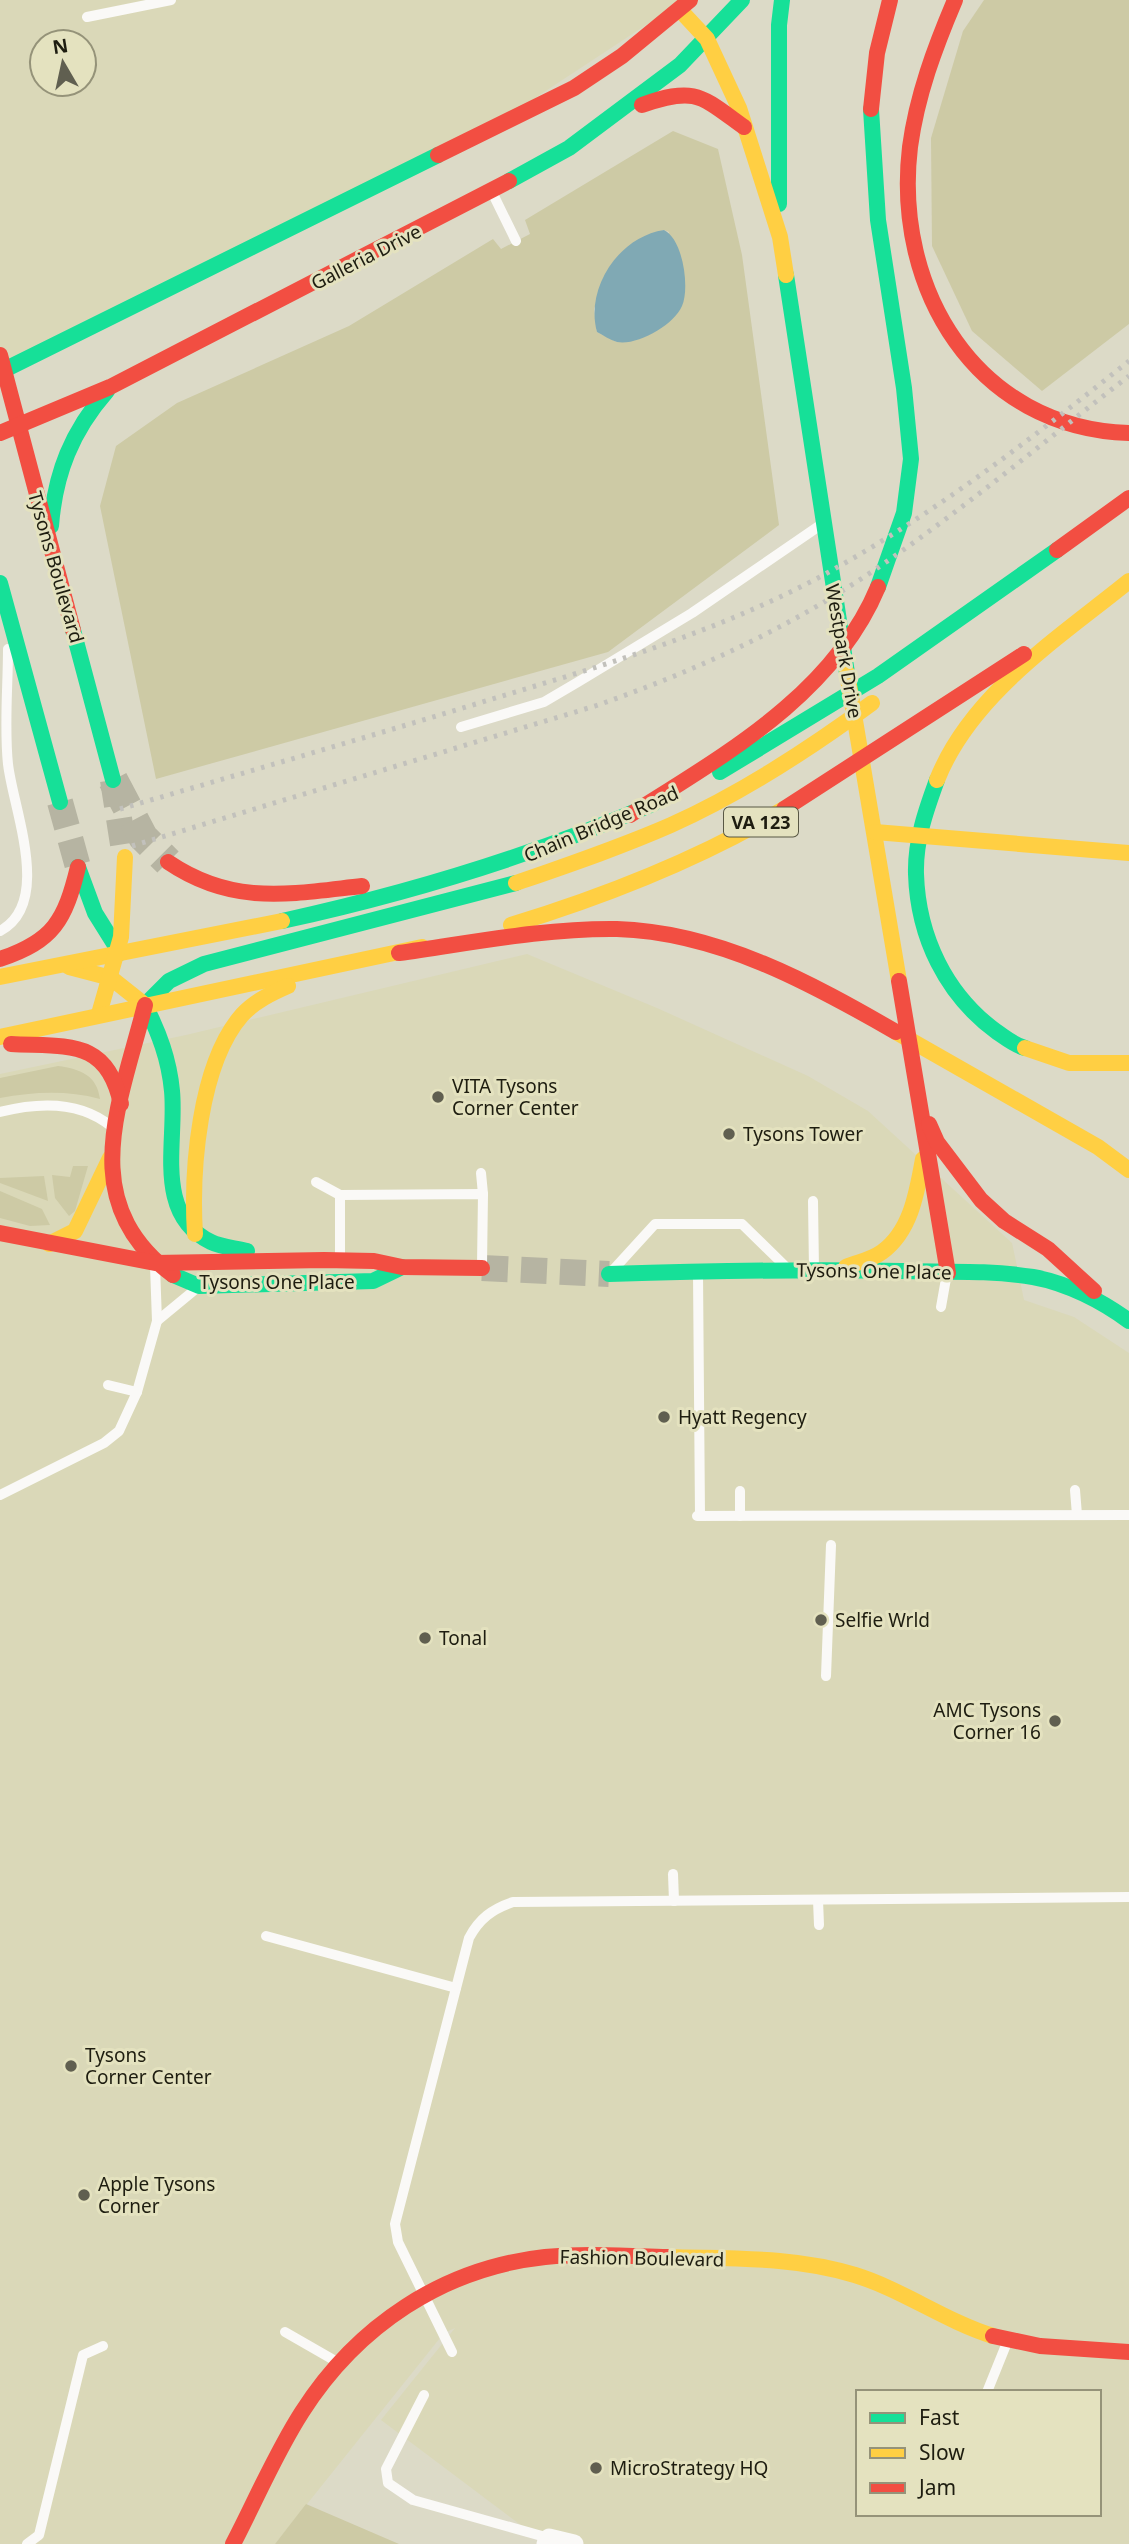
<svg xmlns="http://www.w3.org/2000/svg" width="1129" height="2544" viewBox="0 0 1129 2544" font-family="'Noto Sans',sans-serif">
<rect width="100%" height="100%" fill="#dcdac7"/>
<!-- built -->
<g fill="#dad8b8" fill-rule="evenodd">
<path d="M0 0H684L465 144 4 370 0 355ZM42 42H84V84H42Z"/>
<path d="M527 954 657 1008 808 1076 868 1111 1012 1243 1024 1300 1074 1317 1129 1353V2544H546L381 2420 455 2328 444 2333 275 2544H0V1074L186 1035ZM858 2392H1099V2514H858Z"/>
</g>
<!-- green -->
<g fill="#cdcaa5" fill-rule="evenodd">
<path d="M984 0H1129V324L1042 391 972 331 932 246 931 138 963 31Z"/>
<path d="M673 131 718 149 742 255 779 525 608 652 156 779 100 506 116 446 177 403 349 326 493 239 501 249 530 234 525 220ZM664 230 669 232 617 342 597 332 594 309 597 301 640 239Z"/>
<path d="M58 1066C80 1069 97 1075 100 1099 66 1090 34 1092 0 1098V1078Z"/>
<path d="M73 1166H88L75 1211 69 1216 55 1198 52 1175 70 1177Z"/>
<path d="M44 1176 48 1201 0 1183V1178Z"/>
<path d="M0 1191 42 1209 50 1225 30 1226 0 1218Z"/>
<path d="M306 2504 399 2544H275Z"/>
</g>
<!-- water -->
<path fill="#80a9b4" d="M664 230C683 239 690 288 682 306 674 325 637 346 617 342 610 340 603 335 597 332 585 289 618 237 664 230Z"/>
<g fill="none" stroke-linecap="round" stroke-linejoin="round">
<!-- secondary-tunnel -->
<g stroke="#b6b4a2" stroke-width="26" stroke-dasharray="26 13" stroke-linecap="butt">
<path d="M113 780 125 857"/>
<path d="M60 802 78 867"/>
<path d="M482 1268 609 1274"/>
</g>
<!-- primary-tunnel -->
<path stroke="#b6b4a2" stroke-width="30" stroke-dasharray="30 15" stroke-linecap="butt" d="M113 780 143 837 168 862"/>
<!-- lane -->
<g stroke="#faf9f7" stroke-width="10">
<path d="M87 17 171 0"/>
<path d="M492 192 516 241"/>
<path d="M461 727 544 702 578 682 692 613 822 524"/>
<path d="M0 931C53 903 13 809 8 764 4 727 8 687 8 649"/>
<path d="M0 1112C39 1102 81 1101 112 1127"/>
<path d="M481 1173 483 1194"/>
<path d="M316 1182 340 1195"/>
<path d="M813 1201 814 1270"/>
<path d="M340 1260V1195L483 1194 482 1265"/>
<path d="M613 1270 655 1224H742L785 1266"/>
<path d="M698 1273 700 1516"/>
<path d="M941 1307 947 1273"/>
<path d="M157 1321 197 1288"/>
<path d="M108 1385 137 1392"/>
<path d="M1075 1490 1077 1515"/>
<path d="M740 1491V1516"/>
<path d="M0 1495 104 1443 119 1431 137 1392 157 1321 155 1266"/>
<path d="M697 1516 1129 1515"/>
<path d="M826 1676 831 1545"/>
<path d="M673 1874 674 1901"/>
<path d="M818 1900 819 1925"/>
<path d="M266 1936 456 1988"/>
<path d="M285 2332 339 2363"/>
<path d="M452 2352 398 2242 395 2224 469 1938C479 1919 492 1909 513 1902L1129 1897"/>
<path d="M987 2392 1008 2340"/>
<path d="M424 2395 386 2469 388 2483 413 2500 549 2538"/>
<path d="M27 2544 39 2535 83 2355 103 2346"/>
</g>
<!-- street -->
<path stroke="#faf9f7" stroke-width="19" d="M546 2544 549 2538 574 2544"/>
<!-- fast -->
<g stroke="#16e098" stroke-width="16">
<path d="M871 109 878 220 904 388 911 459 904 513 878 587"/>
<path d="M509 181 569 148 680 65 742 0"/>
<path d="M779 204V25L782 0"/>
<path d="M786 275 847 673"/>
<path d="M0 372 438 155"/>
<path d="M51 526C55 473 72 431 107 391"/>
<path d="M0 583 60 802"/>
<path d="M73 630 113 780"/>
<path d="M720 772 878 676 1057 550"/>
<path d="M937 780C926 810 915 841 916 874 918 937 946 995 997 1032 1006 1038 1014 1045 1025 1048"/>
<path d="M78 867 95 913 120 953"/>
<path d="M282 921C410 893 532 856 653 804"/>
<path d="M145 1005C159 1033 169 1059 172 1091 177 1142 153 1214 211 1242 221 1247 236 1248 247 1251"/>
<path d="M145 1005 169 981 204 964 516 883"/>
<path d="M609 1274C706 1271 803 1269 901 1271 944 1272 990 1270 1033 1277 1067 1283 1102 1301 1129 1321"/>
<path d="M173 1275 199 1286 373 1281 402 1267"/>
</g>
<!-- slow -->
<g stroke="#ffcf43" stroke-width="16">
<path d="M680 10 707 39 739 108 780 237 786 275"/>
<path d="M847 673 899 981"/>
<path d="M937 780C971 694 1060 637 1129 581"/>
<path d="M875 832 1129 853"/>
<path d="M516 883C568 865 621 847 671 825 740 794 811 748 872 703"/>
<path d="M511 925C606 896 698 860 784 809"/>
<path d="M69 967 111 978 145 1005"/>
<path d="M0 977 282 921"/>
<path d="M99 1014 121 937 125 857"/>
<path d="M896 1032 1098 1147 1129 1170"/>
<path d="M0 1037 422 947"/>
<path d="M1025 1048 1069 1063H1129"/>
<path d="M195 1234C191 1171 199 1064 242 1015 255 1001 272 993 288 986"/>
<path d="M49 1244 75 1231 110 1158"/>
<path d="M846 1267C858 1262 871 1260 882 1252 911 1231 917 1192 923 1159"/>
<path d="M668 2257C730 2259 794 2256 855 2275 903 2290 945 2321 993 2336"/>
</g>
<!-- jam -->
<g stroke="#f24e42" stroke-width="16">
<path d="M955 0C935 47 917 95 910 147 893 289 976 428 1129 433"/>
<path d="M642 105C696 86 701 96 744 127"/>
<path d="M871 109 877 53 890 0"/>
<path d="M438 155 574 88 622 56 690 0"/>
<path d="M0 355 73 630"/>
<path d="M0 433 110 387 509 181"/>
<path d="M1057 550 1129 498"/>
<path d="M784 809 1024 654"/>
<path d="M630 815C724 755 833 695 878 587"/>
<path d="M168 862C233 906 289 894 362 886"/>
<path d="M399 953C471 943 544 928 617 929 718 932 811 983 896 1032"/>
<path d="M0 959C54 941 65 920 78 867"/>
<path d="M899 981 948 1273"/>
<path d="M145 1005C120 1104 74 1202 173 1275"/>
<path d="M11 1044C67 1047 107 1038 121 1104"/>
<path d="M929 1124 937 1142 981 1200 1004 1221 1048 1249 1094 1291"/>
<path d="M0 1233 155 1263 324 1260 374 1261 402 1267 482 1268"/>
<path d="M993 2336 1040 2346 1129 2352"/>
<path d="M233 2544C256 2500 275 2454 302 2412 357 2326 443 2268 545 2257 586 2253 627 2256 668 2257"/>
</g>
<!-- rail -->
<g stroke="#c2c1bc" stroke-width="5" stroke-dasharray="3.5 7" stroke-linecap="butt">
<path d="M120 809C247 772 375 735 502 696 609 664 717 631 816 579 928 519 1030 440 1129 361"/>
<path d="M132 846 595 706C690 673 783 631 867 575 958 514 1042 443 1129 376"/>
</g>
</g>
<!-- markers -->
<g fill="#605f50" stroke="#e4e2bf" stroke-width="2.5">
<circle cx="438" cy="1097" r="7"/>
<circle cx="729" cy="1134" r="7"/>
<circle cx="664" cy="1417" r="7"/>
<circle cx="821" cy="1620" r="7"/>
<circle cx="425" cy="1638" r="7"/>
<circle cx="1055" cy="1721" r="7"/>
<circle cx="71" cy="2066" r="7"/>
<circle cx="84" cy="2195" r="7"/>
<circle cx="596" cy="2468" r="7"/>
</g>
<g text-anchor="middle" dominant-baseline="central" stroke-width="6" stroke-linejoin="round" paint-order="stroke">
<!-- shield labels -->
<rect fill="#e4e2bf" stroke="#595844" stroke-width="2" x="724" y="807.5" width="74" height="29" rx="5"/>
<g font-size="18" font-weight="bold" fill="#1e1d10">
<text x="761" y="822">VA 123</text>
</g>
<!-- street labels -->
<g font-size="19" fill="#1e1d10" stroke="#e4e2bf">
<text transform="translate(366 257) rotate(-27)">Galleria Drive</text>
<text transform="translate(56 567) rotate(74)">Tysons Boulevard</text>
<text transform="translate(844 651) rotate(80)">Westpark Drive</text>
<text transform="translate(601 824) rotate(-23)">Chain Bridge Road</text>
<text transform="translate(874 1271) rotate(1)">Tysons One Place</text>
<text x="277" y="1282">Tysons One Place</text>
<text transform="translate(642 2258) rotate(1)">Fashion Boulevard</text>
</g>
<!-- poi labels -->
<g font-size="19" fill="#1e1d10" stroke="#e4e2bf" text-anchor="start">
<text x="452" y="1086">VITA Tysons<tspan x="452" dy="22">Corner Center</tspan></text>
<text x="743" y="1134">Tysons Tower</text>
<text x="678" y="1417">Hyatt Regency</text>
<text x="835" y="1620">Selfie Wrld</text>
<text x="439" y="1638">Tonal</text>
<text x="1041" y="1710" text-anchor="end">AMC Tysons<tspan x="1041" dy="22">Corner 16</tspan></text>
<text x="85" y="2055">Tysons<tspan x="85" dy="22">Corner Center</tspan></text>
<text x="98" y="2184">Apple Tysons<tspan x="98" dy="22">Corner</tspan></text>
<text x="610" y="2468">MicroStrategy HQ</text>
</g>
</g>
<!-- legend -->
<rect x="856" y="2390" width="245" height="126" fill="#e4e2bf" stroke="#959379" stroke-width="2"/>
<rect x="870" y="2413" width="35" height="10" fill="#16e098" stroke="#959379" stroke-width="2"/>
<text x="919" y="2425" font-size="21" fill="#1e1d10">Fast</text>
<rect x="870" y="2448" width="35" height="10" fill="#ffcf43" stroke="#959379" stroke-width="2"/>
<text x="919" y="2460" font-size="21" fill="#1e1d10">Slow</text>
<rect x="870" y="2483" width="35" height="10" fill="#f24e42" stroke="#959379" stroke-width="2"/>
<text x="919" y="2495" font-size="21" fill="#1e1d10">Jam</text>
<!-- north arrow -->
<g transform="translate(63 63) rotate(351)"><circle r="33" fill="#e4e2bf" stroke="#959379" stroke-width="2"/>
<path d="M0-5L12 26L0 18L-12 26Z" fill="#605f50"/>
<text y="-10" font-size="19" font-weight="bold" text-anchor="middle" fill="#1e1d10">N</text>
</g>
</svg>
